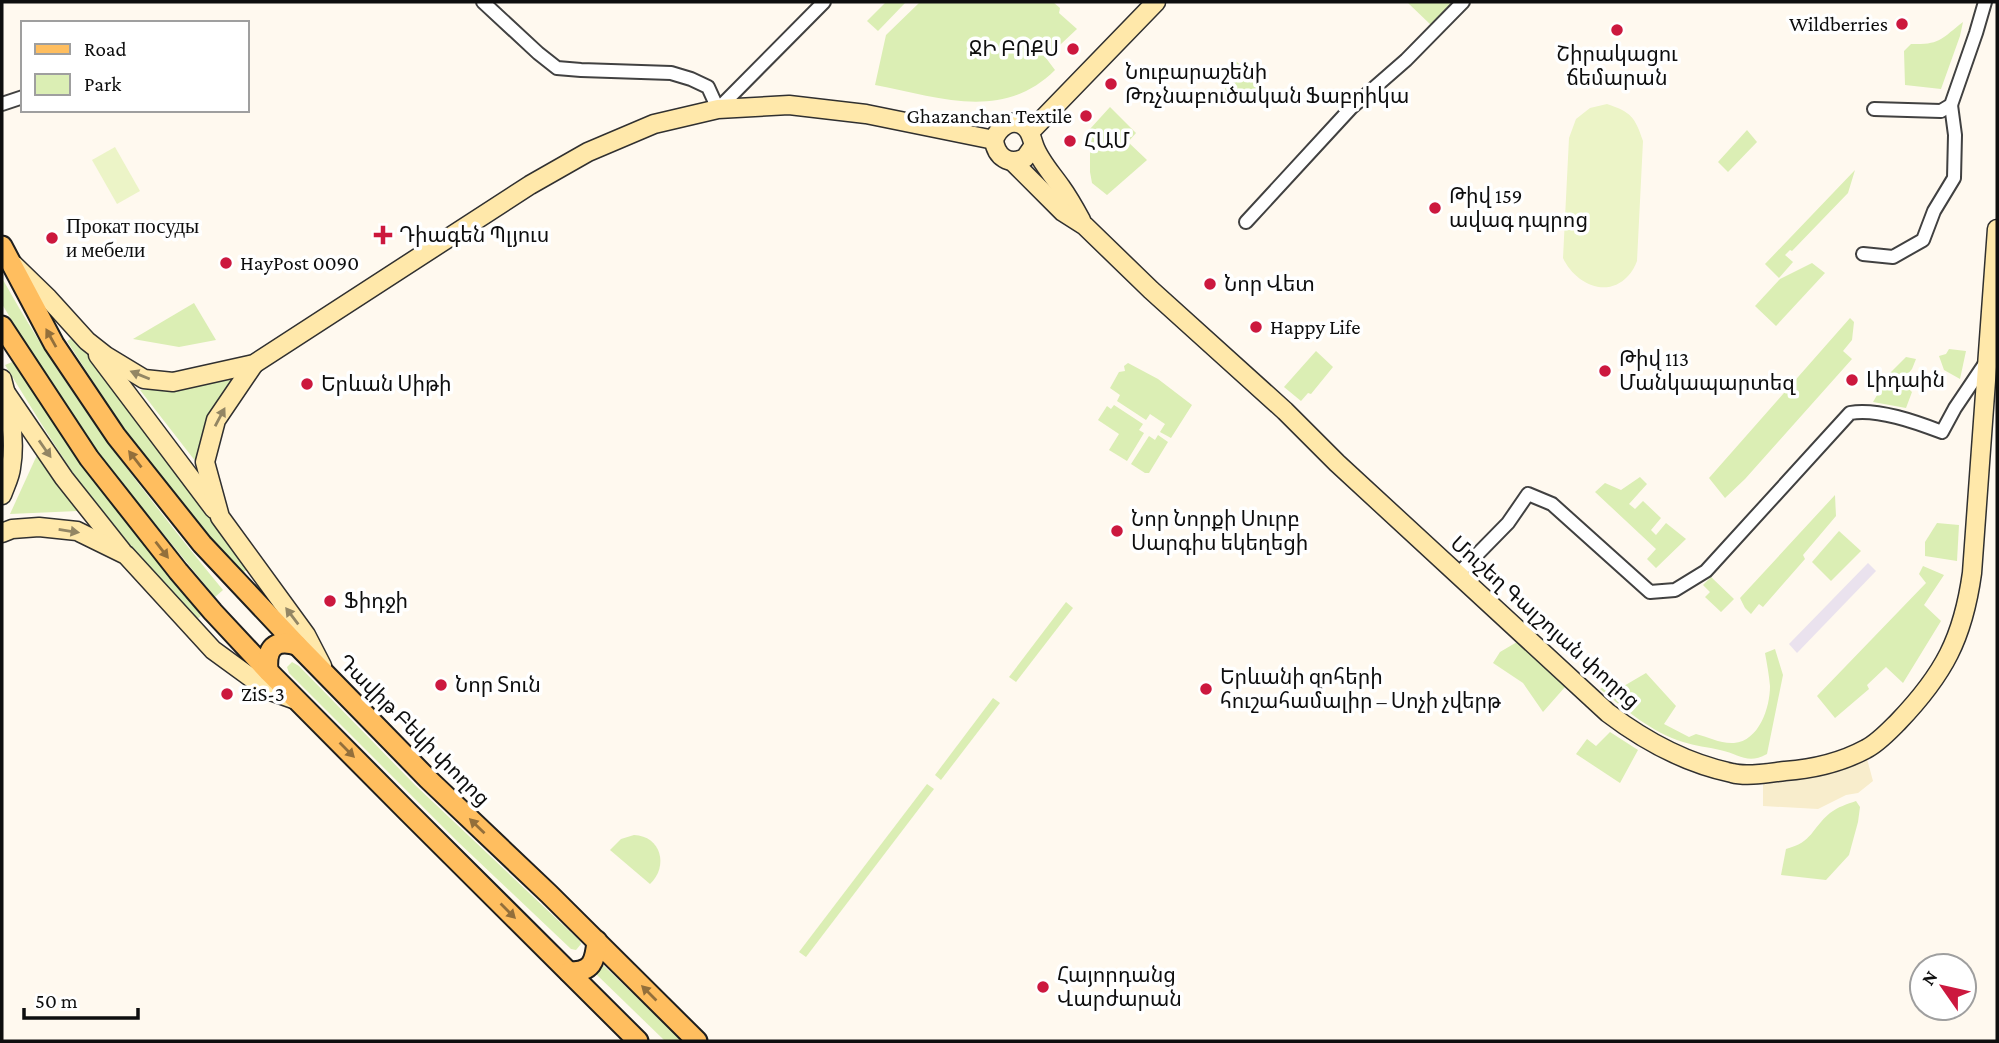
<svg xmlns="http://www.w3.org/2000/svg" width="1999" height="1043" viewBox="0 0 1999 1043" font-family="'Crimson Pro','Noto Sans Armenian',serif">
<rect width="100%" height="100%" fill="#fff9ef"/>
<!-- industrial -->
<path fill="#eae2ee" d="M1868 563 1876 571 1797 653 1789 644Z"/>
<!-- farmland -->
<path fill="#f8edcc" d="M1866 755 1873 781 1858 793 1846 795 1818 809 1763 806V783L1804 779 1841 767Z"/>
<!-- green -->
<g fill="#dbeeb4">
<path d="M886 2H906L878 31 867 21Z"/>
<path d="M920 2H1053L1060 8 1059 13 1077 29 1046 58 1055 70C1003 122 938 97 875 85L886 35Z"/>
<path d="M1407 2H1456L1432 26Z"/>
<path d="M1963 22 1960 36 1941 89 1905 85 1904 51 1911 44C1940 45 1941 39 1963 22Z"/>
<path d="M1235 60 1279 103 1221 95 1227 86 1218 77Z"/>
<path d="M1110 107 1136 133 1128 142 1147 160 1107 195 1092 183 1090 172V129Z"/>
<path d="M1747 130 1757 142 1728 172 1718 162Z"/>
<path d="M1855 170 1848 193 1792 251 1790 250 1785 255 1793 262 1779 278 1765 264Z"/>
<path d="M1812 263 1825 273 1776 326 1755 306 1780 279Z"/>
<path d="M2 278C64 390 142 491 223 590L215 597 111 470 93 446 30 351 2 304Z"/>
<path d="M194 303 216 340 179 347 133 339Z"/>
<path d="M1850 318 1854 322 1852 340 1843 351 1852 359 1745 479 1725 498 1709 478Z"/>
<path d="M72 338 93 360 161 454 249 568 240 575 159 476 112 411 67 341Z"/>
<path d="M1949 349 1966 351 1960 379 1944 370 1939 356 1946 354Z"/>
<path d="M1316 351 1333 367 1311 394 1308 393 1301 401 1284 387Z"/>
<path d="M1906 357 1916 359 1912 369 1901 382 1912 392 1906 408 1873 402 1890 373Z"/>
<path d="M12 362C73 448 136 533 201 616L194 622C159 583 124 545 93 502 62 458 34 412 5 365Z"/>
<path d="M1128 363 1158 379 1192 405 1171 438 1160 432 1165 424 1150 414 1146 420 1117 401 1120 395 1110 388 1119 372 1125 371 1124 366Z"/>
<path d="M234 378 210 419 196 462 140 390 184 389Z"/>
<path d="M1114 405 1143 424 1139 430 1144 433 1127 461 1109 450 1119 434 1098 420 1107 406 1111 409Z"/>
<path d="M1158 435 1168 442 1149 473H1145L1131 464 1149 436 1155 440Z"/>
<path d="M37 455 78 511 10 514Z"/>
<path d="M1640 477 1647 484 1629 504 1635 509 1643 501 1661 518 1651 530 1656 535 1666 523 1686 539 1656 568 1647 559 1656 549 1595 492 1605 483 1621 490Z"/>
<path d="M1835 495 1836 516 1803 555 1805 559 1763 607 1759 604 1751 614 1745 608 1740 598Z"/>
<path d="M1937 523 1959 525 1957 561 1925 556V542Z"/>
<path d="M1839 531 1861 551 1831 581 1812 562Z"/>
<path d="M1923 566 1944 575 1924 605 1941 621 1903 683 1886 667 1867 685 1869 689 1835 718 1817 696 1926 583 1919 574Z"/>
<path d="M1711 577 1734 599 1721 612 1705 597 1710 592 1703 585Z"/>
<path d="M1066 602 1073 608 1016 682 1009 677Z"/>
<path d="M1517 642 1565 687 1543 712 1523 683 1493 663 1500 652Z"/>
<path d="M1775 649 1783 675 1767 754C1747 765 1740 754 1720 750 1708 747 1695 746 1683 742 1651 732 1626 710 1600 689L1610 683 1617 691 1633 702 1617 690 1646 673 1676 706 1664 724 1689 737 1696 734C1708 737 1721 744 1734 743 1759 741 1770 708 1770 686 1769 675 1767 664 1765 653Z"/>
<path d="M292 662 299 666 415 785 580 941 581 944 576 950 571 949 458 842 289 673 287 667Z"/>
<path d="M993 698 1000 703 941 780 935 775Z"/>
<path d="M1610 732 1638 750 1620 783 1576 754 1587 739 1596 746Z"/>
<path d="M927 784 934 789 806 957 799 952Z"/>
<path d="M1856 801 1860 807 1858 822 1849 855 1826 880 1781 875 1786 849C1813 842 1811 829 1830 813 1838 807 1847 804 1856 801Z"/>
<path d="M634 835C661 836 669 866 650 884L610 850 621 839Z"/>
<path d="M602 964 682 1041H665L595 973Z"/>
</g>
<!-- pitch -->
<g fill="#ecf4c7">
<path d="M1607 104C1631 112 1635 117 1643 141L1637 261C1635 266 1632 272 1628 276 1606 300 1574 282 1563 258L1569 138 1576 119 1590 108Z"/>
<path d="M115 147 140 191 117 204 92 160Z"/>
</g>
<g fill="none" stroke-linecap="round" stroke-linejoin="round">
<defs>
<g id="street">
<path d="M483 2 538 53 557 68 581 70 671 73 691 79 708 87 718 109 824 2"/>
<path d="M2 104 23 97"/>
<path d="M1874 109 1941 111 1951 105 1976 33 1985 2"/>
<path d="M1246 222 1351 108 1406 60 1463 2"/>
<path d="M1863 254 1893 257 1923 240 1934 211 1954 178 1955 135 1951 105"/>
<path d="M1458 574 1508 523 1528 494 1552 504 1650 592 1675 590 1706 571 1850 413C1877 408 1916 422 1942 432L1955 408 1986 362"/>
</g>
<g id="secondary">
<path d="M1030 132 1156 2"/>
<path d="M1034 145 1025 158C1009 166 996 157 994 140 998 128 1011 117 1024 126 1031 131 1031 137 1034 145 1039 160 1052 174 1061 187 1069 198 1075 209 1081 220"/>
<path d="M1013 162 1063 212 1085 226 1151 290 1285 411 1337 463 1608 713C1646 742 1685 763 1732 773 1747 777 1768 773 1785 771 1813 769 1840 763 1866 749 1878 743 1889 731 1898 722 1944 674 1963 638 1972 573L1997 229"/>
<path d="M14 265 48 298 87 341 106 356 144 379 173 382 254 364 530 185 588 152 654 124 718 109 789 105 866 114 994 140"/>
<path d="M98 355 214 509"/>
<path d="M254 364 216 420 205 462 220 517 306 635 322 666"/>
<path d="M2 379C10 407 16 439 11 468 10 477 5 486 2 495"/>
<path d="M6 393 64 478 122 551"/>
<path d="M2 533 12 529 39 527 77 531 126 555 213 650 268 690 296 700"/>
</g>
<g id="primary">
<path d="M2 246 54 344 116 436 202 544 297 645 428 779 549 894 697 1041"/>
<path d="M2 326 89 458 178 571 213 612 268 671 407 811 638 1041"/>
<path d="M268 671C266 648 274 639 297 645"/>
<path d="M569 972C592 972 595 962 597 941"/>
</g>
</defs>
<!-- street casing -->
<use href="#street" stroke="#414141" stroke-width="16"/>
<!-- secondary casing -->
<use href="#secondary" stroke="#303030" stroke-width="21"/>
<!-- primary casing -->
<use href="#primary" stroke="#1f1f1f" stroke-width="23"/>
<!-- street -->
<use href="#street" stroke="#fff" stroke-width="12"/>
<!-- secondary -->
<use href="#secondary" stroke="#ffe8aa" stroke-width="18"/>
<!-- primary -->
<use href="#primary" stroke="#ffbe5f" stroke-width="19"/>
</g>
<!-- one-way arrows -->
<defs><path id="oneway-solid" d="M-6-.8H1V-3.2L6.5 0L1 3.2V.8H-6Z" transform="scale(1.75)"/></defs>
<g fill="#936f3b">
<use href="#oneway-solid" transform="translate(51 338) rotate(-119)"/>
<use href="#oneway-solid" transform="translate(135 459) rotate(-128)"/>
<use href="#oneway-solid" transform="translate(162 550) rotate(52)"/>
<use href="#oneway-solid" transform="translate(347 750) rotate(45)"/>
<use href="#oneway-solid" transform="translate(477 826) rotate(-136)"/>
<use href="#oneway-solid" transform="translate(508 911) rotate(45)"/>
<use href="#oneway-solid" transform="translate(649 993) rotate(-135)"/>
</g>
<g fill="#938664">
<use href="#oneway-solid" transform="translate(140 375) rotate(-158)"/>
<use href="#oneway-solid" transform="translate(220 417) rotate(-62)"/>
<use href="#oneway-solid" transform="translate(45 449) rotate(55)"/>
<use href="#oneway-solid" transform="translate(69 531) rotate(9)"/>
<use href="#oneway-solid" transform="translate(292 616) rotate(-127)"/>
</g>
<!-- markers -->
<g fill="#cc183e" stroke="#fff" stroke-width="2.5">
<circle cx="1902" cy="24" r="7"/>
<circle cx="1617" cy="30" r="7"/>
<circle cx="1073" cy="49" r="7"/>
<circle cx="1111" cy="84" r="7"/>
<circle cx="1086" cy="116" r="7"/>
<circle cx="1070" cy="141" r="7"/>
<circle cx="1435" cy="208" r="7"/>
<path d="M379.5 224.5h7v7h7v7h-7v7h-7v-7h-7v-7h7z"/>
<circle cx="52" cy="238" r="7"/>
<circle cx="226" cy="263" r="7"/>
<circle cx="1210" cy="284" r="7"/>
<circle cx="1256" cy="327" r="7"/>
<circle cx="1605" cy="371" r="7"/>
<circle cx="1852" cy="380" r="7"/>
<circle cx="307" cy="384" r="7"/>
<circle cx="1117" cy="531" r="7"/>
<circle cx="330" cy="601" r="7"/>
<circle cx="441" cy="685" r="7"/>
<circle cx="1206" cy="689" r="7"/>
<circle cx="227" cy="694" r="7"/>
<circle cx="1043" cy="987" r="7"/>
</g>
<g text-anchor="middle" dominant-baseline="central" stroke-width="7" stroke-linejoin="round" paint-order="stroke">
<!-- poi labels -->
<g font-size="21" fill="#0e0e0e" stroke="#fff" text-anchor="start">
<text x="1888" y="24" text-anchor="end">Wildberries</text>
<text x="1059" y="49" text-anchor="end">ՋԻ ԲՈՔՍ</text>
<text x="1617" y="54" text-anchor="middle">Շիրակացու<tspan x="1617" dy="24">ճեմարան</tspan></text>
<text x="1125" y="72">Նուբարաշենի<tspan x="1125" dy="24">Թռչնաբուծական Ֆաբրիկա</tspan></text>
<text x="1072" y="116" text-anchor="end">Ghazanchan Textile</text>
<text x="1084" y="141">ՀԱՄ</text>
<text x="1449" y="196">Թիվ 159<tspan x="1449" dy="24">ավագ դպրոց</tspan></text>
<text x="66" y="226">Прокат посуды<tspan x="66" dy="24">и мебели</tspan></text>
<text x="399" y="235">Դիագեն Պլյուս</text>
<text x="240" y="263">HayPost 0090</text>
<text x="1224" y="284">Նոր Վետ</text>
<text x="1270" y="327">Happy Life</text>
<text x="1619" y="359">Թիվ 113<tspan x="1619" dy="24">Մանկապարտեզ</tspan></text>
<text x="1866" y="380">Լիդաին</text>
<text x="321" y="384">Երևան Սիթի</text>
<text x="1131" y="519">Նոր Նորքի Սուրբ<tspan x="1131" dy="24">Սարգիս եկեղեցի</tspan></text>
<text x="344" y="601">Ֆիդջի</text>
<text x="1220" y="677">Երևանի զոհերի<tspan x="1220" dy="24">հուշահամալիր – Սոչի չվերթ</tspan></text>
<text x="455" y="685">Նոր Տուն</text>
<text x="241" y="694">ZiS-3</text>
<text x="1057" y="975">Հայորդանց<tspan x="1057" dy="24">Վարժարան</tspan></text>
</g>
<!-- street labels -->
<g font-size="21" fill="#0e0e0e" stroke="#fff">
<text transform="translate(1545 622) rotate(42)">Մուշեղ Գալշոյան փողոց</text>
<text transform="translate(414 730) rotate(45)">Դավիթ Բեկի փողոց</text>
</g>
</g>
<!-- border -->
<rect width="1999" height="1043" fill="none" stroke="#0e0e0e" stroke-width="7"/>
<!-- legend -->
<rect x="21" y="21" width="228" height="91" fill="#ffffff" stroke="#9f9f9f" stroke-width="2"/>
<rect x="35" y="44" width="35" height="10" fill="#ffbe5f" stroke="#9f9f9f" stroke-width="2"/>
<text x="84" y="56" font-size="21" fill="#0e0e0e">Road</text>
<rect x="35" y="74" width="35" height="21" fill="#dbeeb4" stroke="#9f9f9f" stroke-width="2"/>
<text x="84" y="91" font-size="21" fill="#0e0e0e">Park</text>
<!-- north arrow -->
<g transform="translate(1943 987) rotate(304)"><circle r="33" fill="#ffffff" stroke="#9f9f9f" stroke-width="2"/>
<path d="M0-5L12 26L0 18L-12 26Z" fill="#cc183e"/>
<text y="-10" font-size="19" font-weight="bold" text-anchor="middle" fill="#0e0e0e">N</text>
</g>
<!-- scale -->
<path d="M24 1008v10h114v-10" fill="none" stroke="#0e0e0e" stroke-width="3.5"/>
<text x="35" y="1008" font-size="21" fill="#0e0e0e" stroke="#ffffff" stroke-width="5" paint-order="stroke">50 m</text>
</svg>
